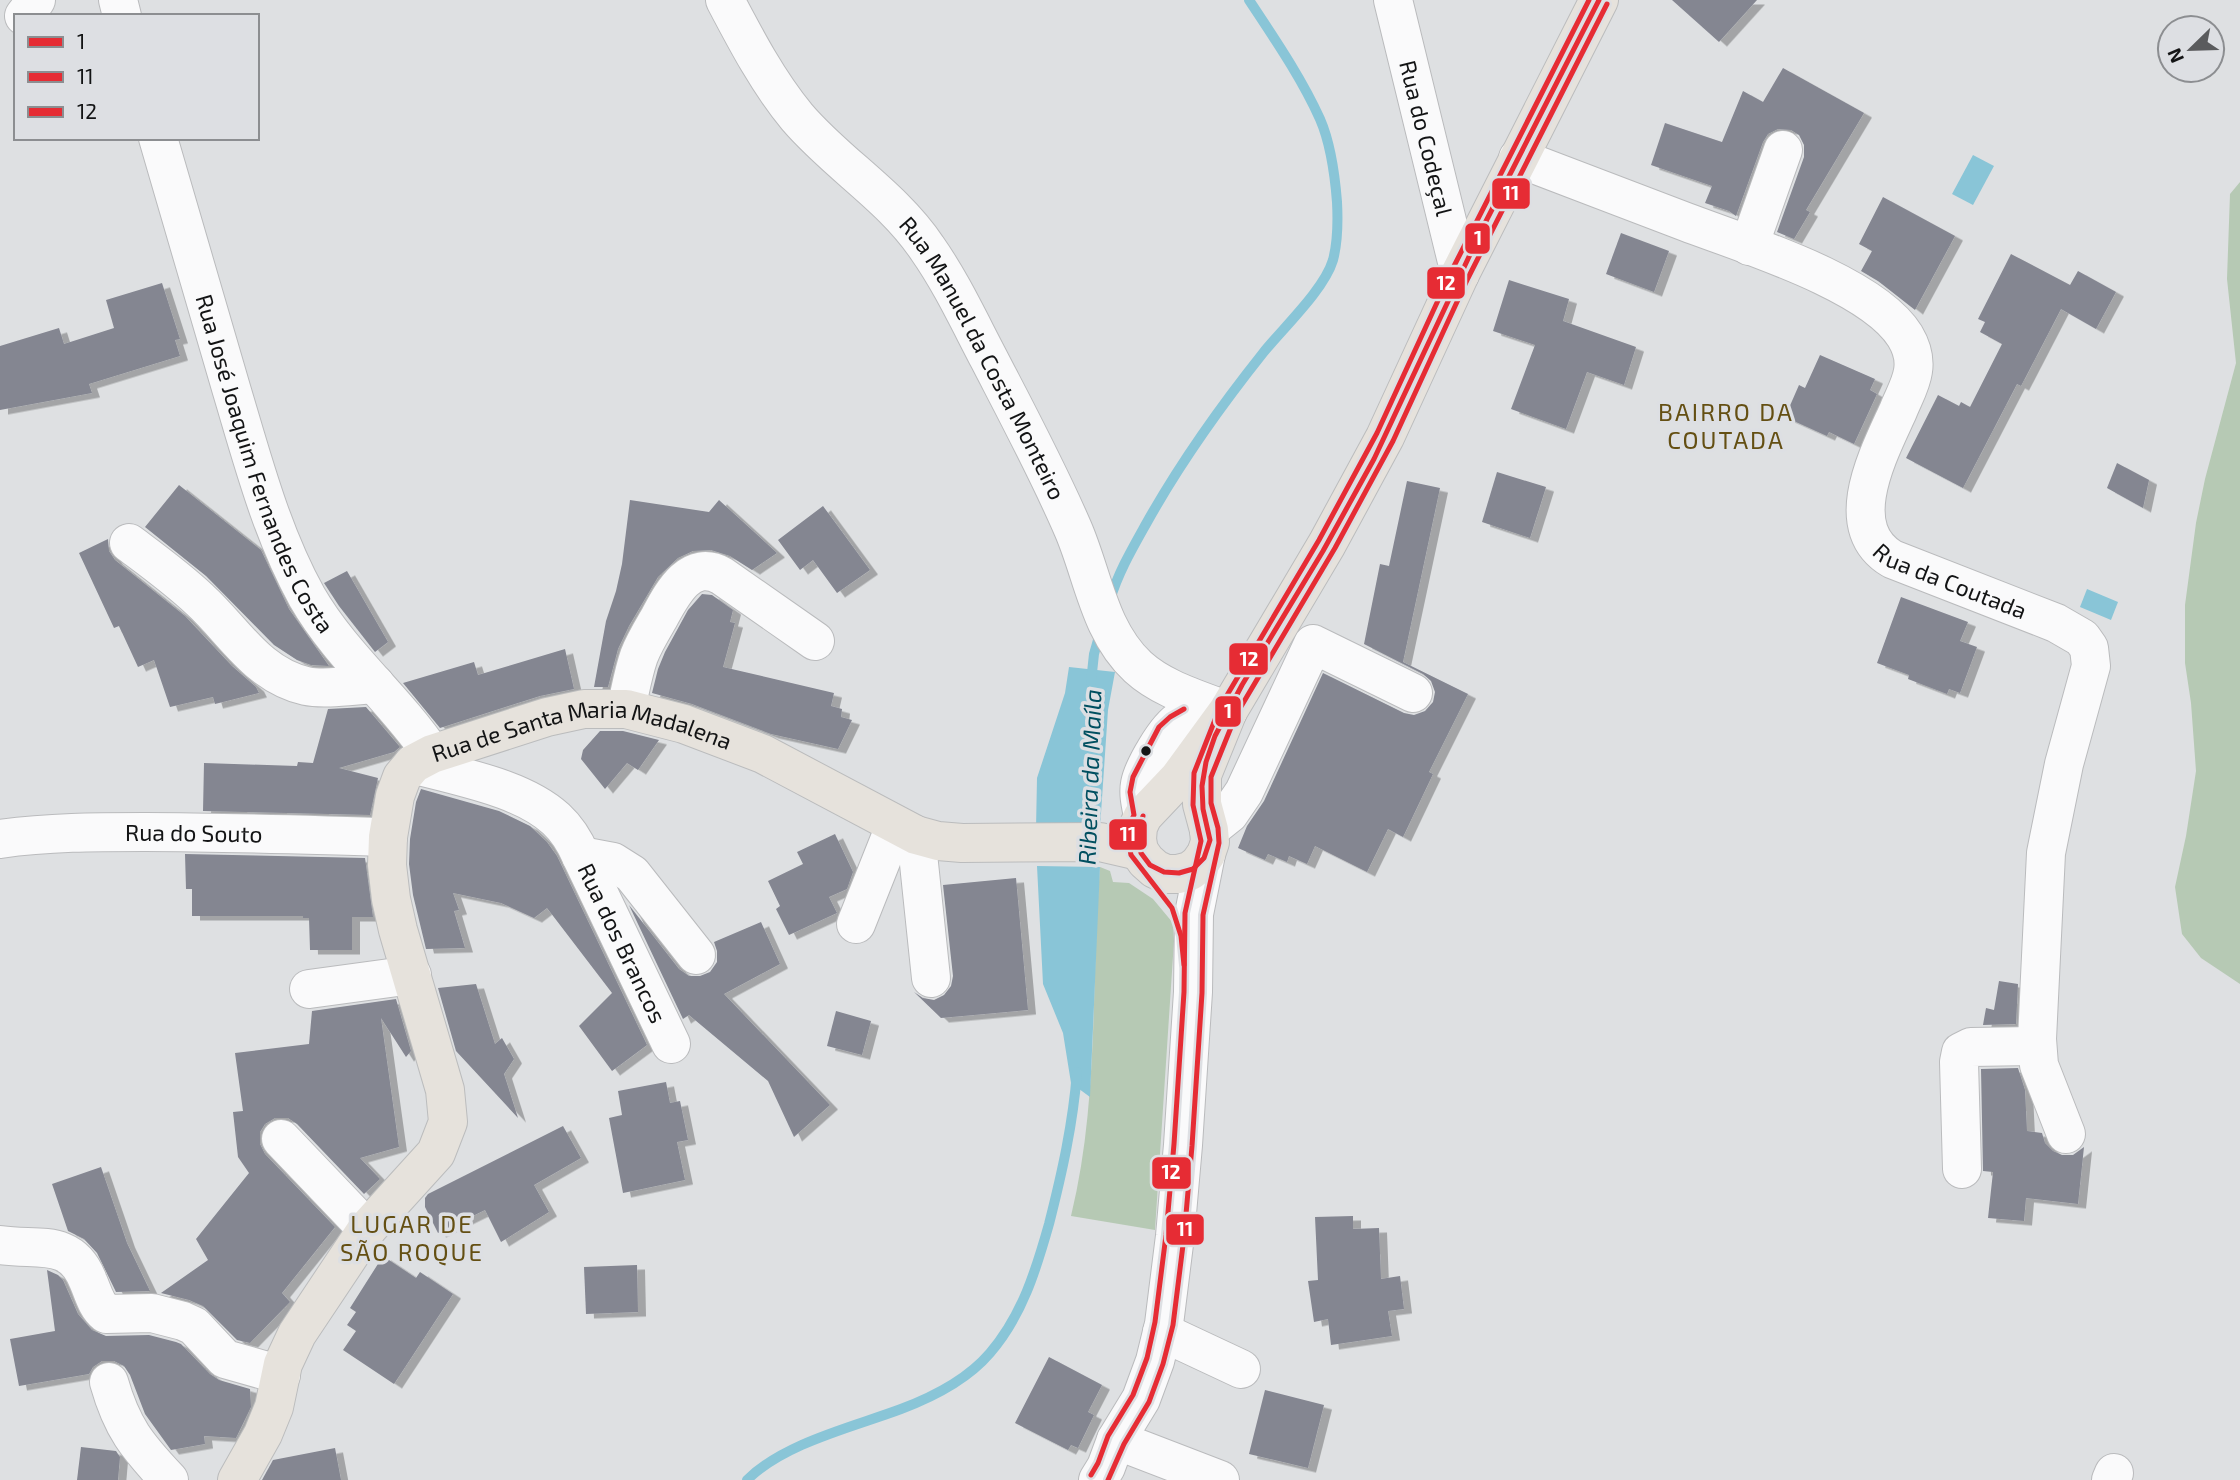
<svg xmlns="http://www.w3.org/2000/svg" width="2240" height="1480" viewBox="0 0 2240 1480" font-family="'Exo 2',sans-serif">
<defs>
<filter id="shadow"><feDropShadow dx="8" dy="4.5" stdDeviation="0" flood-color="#0004"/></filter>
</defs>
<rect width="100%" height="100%" fill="#dee0e2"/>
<!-- green -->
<g fill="#b6c9b4">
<path d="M2240 182V984L2201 958 2182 934 2175 887 2186 836 2196 771 2191 703 2185 663V605L2196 523 2205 479 2236 363 2227 279 2230 194Z"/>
<path d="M1100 867 1110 871 1113 882 1129 883 1153 899 1173 923 1174 941 1155 1230 1071 1216C1099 1102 1091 983 1100 867Z"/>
</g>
<!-- water -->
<g fill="#89c5d7">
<path d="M1973 155 1994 166 1973 205 1952 194Z"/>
<path d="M2087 589 2118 602 2111 620 2080 607Z"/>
<path d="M1069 667 1115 672 1108 710 1100 828 1036 829 1037 778 1065 693Z"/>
<path d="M1037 866 1100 867 1090 1097 1071 1083 1063 1033 1043 984Z"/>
</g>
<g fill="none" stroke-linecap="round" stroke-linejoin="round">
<!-- stream -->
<g stroke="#89c5d7" stroke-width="10">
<path d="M1110 600C1118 573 1132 549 1146 524 1180 463 1220 407 1263 353 1283 328 1324 290 1333 260 1338 241 1338 221 1337 202 1335 176 1330 142 1320 119 1301 77 1274 38 1249 0"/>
<path d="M1091 682 1094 654 1100 633"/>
<path d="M747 1480C784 1443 853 1427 901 1409 933 1397 967 1380 990 1353 1022 1316 1036 1270 1049 1224 1062 1173 1073 1124 1077 1072"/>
</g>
</g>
<!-- building -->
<g fill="#848691" filter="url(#shadow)">
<path d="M1672 0H1757L1719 42Z"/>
<path d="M1783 68 1864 113 1806 210 1810 212 1794 239 1777 232 1804 157V145L1799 135 1791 130 1778 129 1768 134 1763 142 1736 216 1729 211 1705 203 1712 186 1651 165 1665 123 1722 142 1743 91 1763 102Z"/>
<path d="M1883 197 1955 236 1915 310 1878 281 1861 271 1872 251 1859 244Z"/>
<path d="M1621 233 1669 251 1654 292 1606 274Z"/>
<path d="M2011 254 2070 285 2078 271 2116 292 2096 329 2061 309 2021 386 2017 384 1963 488 1906 458 1938 395 1959 406 1961 402 1970 407 2002 344 1980 332 1985 322 1978 319Z"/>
<path d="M1509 280 1569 299 1563 321 1636 347 1624 385 1587 372 1566 429 1511 409 1535 345 1493 331Z"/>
<path d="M162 283 180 339 175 340 180 356 89 384 92 393 0 410V346L59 328 64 344 114 328 106 300Z"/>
<path d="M1820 355 1875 379 1870 390 1877 394 1854 444 1829 432 1827 436 1785 417 1799 385 1805 388Z"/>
<path d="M2117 463 2149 480 2143 508 2107 488Z"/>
<path d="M1497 472 1546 487 1530 538 1482 522Z"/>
<path d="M1407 481 1440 488 1403 662 1468 694 1429 772 1433 774 1403 837 1388 829 1367 872 1315 846 1307 864 1289 856 1287 862 1268 854 1265 860 1238 848 1247 826 1264 801 1323 673 1404 713 1414 715 1425 711 1433 702 1435 692 1431 681 1423 674 1364 644 1380 564 1389 566Z"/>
<path d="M179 485 261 550 289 609 329 666 311 665 297 660 274 645 206 576 145 527Z"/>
<path d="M630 500 709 512 719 500 777 553 752 570 730 556 711 550 693 551 678 558 658 577 629 626 618 649 608 687H594L606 621 616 591 622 564Z"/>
<path d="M823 506 870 570 837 593 813 560 800 570 778 540Z"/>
<path d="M108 539 109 551 115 560 185 616 232 666 256 687 259 693 215 704 213 697 170 707 154 660 138 667 119 626 114 628 79 553Z"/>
<path d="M347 571 388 642 375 652 339 606 324 583Z"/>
<path d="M702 594 712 595 733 610 730 622 735 623 723 667 834 693 831 706 842 709 841 717 852 720 838 749 771 734 692 704 652 693 658 669 665 652 688 610Z"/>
<path d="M1901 597 1968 622 1960 641 1977 647 1960 693 1949 689 1947 694 1908 679 1909 675 1877 663Z"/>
<path d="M565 649 574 689 540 696 440 728 403 683 474 662 478 675Z"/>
<path d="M366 707 400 747 394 752 339 768 378 778 370 815 203 811 204 763 297 766 298 762 313 763 328 709Z"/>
<path d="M600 731H623L659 740 638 770 627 763 605 789 581 759 583 750Z"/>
<path d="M421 789 499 811 530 826 547 842 557 856 647 1045 612 1071 579 1026 612 993 547 908 534 918 501 903 453 893 459 910 454 911 465 948 426 949 413 895 409 864 410 839 416 802Z"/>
<path d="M835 834 853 872 847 889 829 897 837 913 789 935 776 909 780 906 768 881 803 864 797 852Z"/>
<path d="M185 854 365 858 373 917H352V950H310L309 918H303V916H192V889H186Z"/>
<path d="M1016 878 1028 1010 941 1018 914 992 923 998 934 1000 944 995 951 986 953 976 943 885Z"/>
<path d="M629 905 679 969 689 976H700L710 972 717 962V951L714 942 761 922 780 964 724 994 830 1105 794 1137 768 1081 689 1015 683 1019Z"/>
<path d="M1999 981 2018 984 2016 1024 1983 1025 1986 1008 1994 1010Z"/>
<path d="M476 984 495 1044 502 1038 514 1059 504 1074 518 1118 456 1051 438 988Z"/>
<path d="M396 999 411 1051 406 1057 381 1018 399 1147 360 1158 380 1179 364 1194 297 1124 288 1118H275L265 1124 260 1132V1144L265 1154 335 1227 282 1293 290 1302 250 1343 237 1340 203 1306 189 1300 161 1293 208 1260 196 1239 249 1173 238 1157 233 1112 243 1111 235 1053 309 1044 312 1011Z"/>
<path d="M836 1011 871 1021 862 1055 827 1046Z"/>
<path d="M2018 1068 2025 1090 2027 1131 2042 1133 2045 1143 2053 1151 2062 1155H2073L2084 1147 2078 1204 2026 1198 2024 1221 1988 1218 1993 1172 1983 1171 1981 1069Z"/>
<path d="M666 1082 670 1103 680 1101 688 1140 677 1142 685 1180 623 1193 609 1118 622 1115 618 1091Z"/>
<path d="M563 1126 581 1158 534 1185 549 1212 501 1242 485 1210 438 1233 425 1207V1198L428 1194Z"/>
<path d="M101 1167 127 1243 150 1291 116 1292 97 1253 84 1239 68 1231 52 1184Z"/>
<path d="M1353 1216V1229L1379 1228 1381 1279 1400 1276 1404 1309 1388 1311 1392 1336 1331 1345 1328 1319 1314 1322 1308 1281 1318 1280 1315 1217Z"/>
<path d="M383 1256 416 1278 420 1272 453 1294 394 1384 343 1350 356 1331 347 1325 356 1312 350 1308Z"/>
<path d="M637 1265 638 1312 586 1314 584 1267Z"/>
<path d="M47 1270 58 1275 63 1280 78 1314 92 1330 106 1336 149 1335 176 1342 181 1344 210 1374 219 1380 250 1389 251 1407 236 1438 204 1436 205 1444 171 1450 145 1414 130 1375 124 1366 114 1361H102L93 1367 89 1374 19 1386 10 1339 55 1331Z"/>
<path d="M1049 1357 1102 1385 1088 1412 1094 1415 1078 1448 1071 1445 1068 1450 1015 1423Z"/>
<path d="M1265 1390 1324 1405 1308 1468 1249 1454Z"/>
<path d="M81 1447 116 1451 120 1457 118 1480H77Z"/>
<path d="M335 1448 341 1480H262L273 1460Z"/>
</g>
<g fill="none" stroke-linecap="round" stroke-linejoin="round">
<defs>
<g id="minor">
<path d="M118 0 122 16"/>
<path id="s1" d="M725 0C746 40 768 82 797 117 837 164 892 196 927 248 951 282 969 321 989 359 1018 415 1048 471 1073 529 1093 575 1099 631 1138 667 1162 689 1197 699 1228 711"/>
<path id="s2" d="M1393 0 1460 274"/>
<path d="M24 16 36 0"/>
<path id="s3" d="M158 138C182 221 207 305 231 388 252 458 271 532 307 597 341 656 394 698 432 754"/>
<path id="s4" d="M1518 158C1574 179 1630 201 1686 222 1744 244 1872 283 1905 336 1911 346 1915 359 1913 371 1911 385 1903 398 1898 411 1879 453 1839 527 1892 559L2056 623 2082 638 2089 648 2091 666 2064 764 2046 853 2037 1039 2039 1065 2066 1134"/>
<path d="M1749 246 1783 150"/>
<path d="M129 543C153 561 178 579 200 600 234 631 257 675 306 686 325 690 355 685 375 684"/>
<path d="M626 709C630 692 633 673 639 656 644 643 652 630 659 618 672 594 690 558 722 576L815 641"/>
<path id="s5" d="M413 764C458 777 521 787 556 819 568 830 575 842 581 856L671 1044"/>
<path d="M1143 816C1141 806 1138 794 1140 784 1143 768 1166 728 1180 720 1193 713 1213 713 1228 711"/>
<path d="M1209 830 1229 814 1244 792 1313 644 1413 693"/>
<path d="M916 835 931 978"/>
<path id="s6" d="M0 839C48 832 96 832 145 832 226 832 307 835 388 837"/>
<path d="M581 856 613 862 632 874 696 955"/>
<path d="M856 924 895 826"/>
<path d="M309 989 412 975"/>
<path d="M281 1139 367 1229"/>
<path d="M1962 1169 1959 1062 1961 1052 1971 1047 2037 1046"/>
<path d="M0 1245C37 1251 71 1237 88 1281 93 1292 96 1306 106 1314L152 1313 183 1321 194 1326 225 1359 281 1375"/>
<path d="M1162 1332 1241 1369"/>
<path d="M109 1382C122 1428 137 1446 169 1480"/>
<path d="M1116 1440 1220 1480"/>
<path d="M1098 1480 1106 1467 1116 1440 1141 1399 1155 1361 1164 1324 1175 1236 1183 1145 1193 992 1194 914 1206 854"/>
<path d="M2111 1480 2114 1473"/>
</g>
<g id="major">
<path d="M1228 711 1202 775V804L1209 830 1210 842 1206 854 1199 864 1190 871 1178 874H1166L1155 869 1146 861 1139 851 1137 839 1138 827 1143 816 1179 778 1228 711 1327 544 1385 437 1460 274 1599 0"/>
<path id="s7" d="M237 1480 263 1434 274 1407 283 1364 297 1334 367 1229 436 1153 448 1122 445 1090 398 930 391 899 387 865 388 837 395 796 402 777 413 764 432 754 547 717 584 709H626L684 724 763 754 916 835 938 841 962 843 1100 842 1139 851"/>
</g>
</defs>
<!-- minor casing -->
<use href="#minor" stroke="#babbbd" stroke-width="40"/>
<!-- major casing -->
<use href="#major" stroke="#bbbcbd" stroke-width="40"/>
<!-- minor -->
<use href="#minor" stroke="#fafafb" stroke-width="38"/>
<!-- major -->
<use href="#major" stroke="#e6e2dc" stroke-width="38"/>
<defs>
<path id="bus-1" d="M1143 816 1137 836 1141 853 1150 865 1164 872 1179 873 1193 869 1204 858 1210 840 1203 809 1202 786 1206 762 1215 736 1242 685 1323 551 1374 459 1482 229 1599 0"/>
<g id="bus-2">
<path d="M1184 709 1170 717 1159 727 1133 777 1130 792 1134 815 1129 825 1128 839 1131 855 1172 908 1181 936 1184 965"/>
<path d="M1108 1480 1124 1444 1149 1402 1163 1364 1173 1325 1184 1237 1192 1146 1202 993 1203 915 1219 843 1218 828 1211 803V777L1236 715 1335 548 1393 441 1468 278 1607 4"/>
</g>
<path id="bus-3" d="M1091 1475 1098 1463 1108 1436 1133 1395 1147 1358 1155 1322 1166 1235 1174 1144 1184 992 1185 913 1201 841 1193 805 1194 773 1220 707 1319 540 1377 433 1452 270 1589 0"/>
</defs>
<!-- bus-1 casing -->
<use href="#bus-1" stroke="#dddfe3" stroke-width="10"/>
<!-- bus-2 casing -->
<use href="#bus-2" stroke="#dddfe3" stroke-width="10"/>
<!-- bus-3 casing -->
<use href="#bus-3" stroke="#dddfe3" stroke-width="10"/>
<!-- bus-1 -->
<use href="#bus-1" stroke="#e62c34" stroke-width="5"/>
<!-- bus-2 -->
<use href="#bus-2" stroke="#e62c34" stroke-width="5"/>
<!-- bus-3 -->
<use href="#bus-3" stroke="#e62c34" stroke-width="5"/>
</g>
<!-- markers -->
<circle fill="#131415" stroke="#dddfe3" stroke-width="2.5" cx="1146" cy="751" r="6"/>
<g text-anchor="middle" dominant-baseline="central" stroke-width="7" stroke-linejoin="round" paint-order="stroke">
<!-- street labels -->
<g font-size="23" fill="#131415" stroke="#dddfe3">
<text stroke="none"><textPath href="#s2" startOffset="142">Rua do Codeçal</textPath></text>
<text stroke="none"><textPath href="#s1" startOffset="446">Rua Manuel da Costa Monteiro</textPath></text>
<text stroke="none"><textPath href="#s3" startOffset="343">Rua José Joaquim Fernandes Costa</textPath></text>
<text stroke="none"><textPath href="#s4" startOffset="735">Rua da Coutada</textPath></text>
<text stroke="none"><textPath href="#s7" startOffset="970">Rua de Santa Maria Madalena</textPath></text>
<text stroke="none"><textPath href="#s6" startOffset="194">Rua do Souto</textPath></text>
<text stroke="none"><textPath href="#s5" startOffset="296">Rua dos Brancos</textPath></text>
</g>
<!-- neighbourhood labels -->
<g font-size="24" letter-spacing="2" fill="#644f13" stroke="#dddfe3">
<text x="1726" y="411">BAIRRO DA<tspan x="1726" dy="28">COUTADA</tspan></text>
<text x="412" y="1223">LUGAR DE<tspan x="412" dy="28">SÃO ROQUE</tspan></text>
</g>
<!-- water labels -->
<g font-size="24" font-style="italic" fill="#004f60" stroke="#dddfe3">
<text transform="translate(1089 777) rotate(-88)">Ribeira da Maíla</text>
</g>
</g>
<g stroke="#dddfe3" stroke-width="2.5">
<rect x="1491" y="177" width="40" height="33" rx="7" fill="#e62c34"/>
<rect x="1464" y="222" width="27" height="33" rx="7" fill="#e62c34"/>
<rect x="1426" y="266" width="40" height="34" rx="7" fill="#e62c34"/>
<rect x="1228" y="642" width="41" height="34" rx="7" fill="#e62c34"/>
<rect x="1214" y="695" width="28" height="33" rx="7" fill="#e62c34"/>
<rect x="1108" y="818" width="40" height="33" rx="7" fill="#e62c34"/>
<rect x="1151" y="1156" width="41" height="34" rx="7" fill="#e62c34"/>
<rect x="1165" y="1213" width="40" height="33" rx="7" fill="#e62c34"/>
</g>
<g font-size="19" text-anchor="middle" font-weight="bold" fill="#fff">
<text x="1511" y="200">11</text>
<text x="1478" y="245">1</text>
<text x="1446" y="290">12</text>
<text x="1249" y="666">12</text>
<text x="1228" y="718">1</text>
<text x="1128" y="841">11</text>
<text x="1171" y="1179">12</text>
<text x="1185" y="1236">11</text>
</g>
<!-- legend -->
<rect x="14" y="14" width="245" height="126" fill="#dddfe3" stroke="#8c8e91" stroke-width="2"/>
<rect x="28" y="37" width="35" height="10" fill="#e62c34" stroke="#8c8e91" stroke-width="2"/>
<text x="77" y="49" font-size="21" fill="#131415">1</text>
<rect x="28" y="72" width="35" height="10" fill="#e62c34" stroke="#8c8e91" stroke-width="2"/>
<text x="77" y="84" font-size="21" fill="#131415">11</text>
<rect x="28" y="107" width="35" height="10" fill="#e62c34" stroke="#8c8e91" stroke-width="2"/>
<text x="77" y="119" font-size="21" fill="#131415">12</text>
<!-- north arrow -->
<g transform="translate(2191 49) rotate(247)"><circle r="33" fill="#dddfe3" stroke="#8c8e91" stroke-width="2"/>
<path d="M0-5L12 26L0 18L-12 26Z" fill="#5a5b5d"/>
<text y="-10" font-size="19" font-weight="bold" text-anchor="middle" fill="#131415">N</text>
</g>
</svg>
